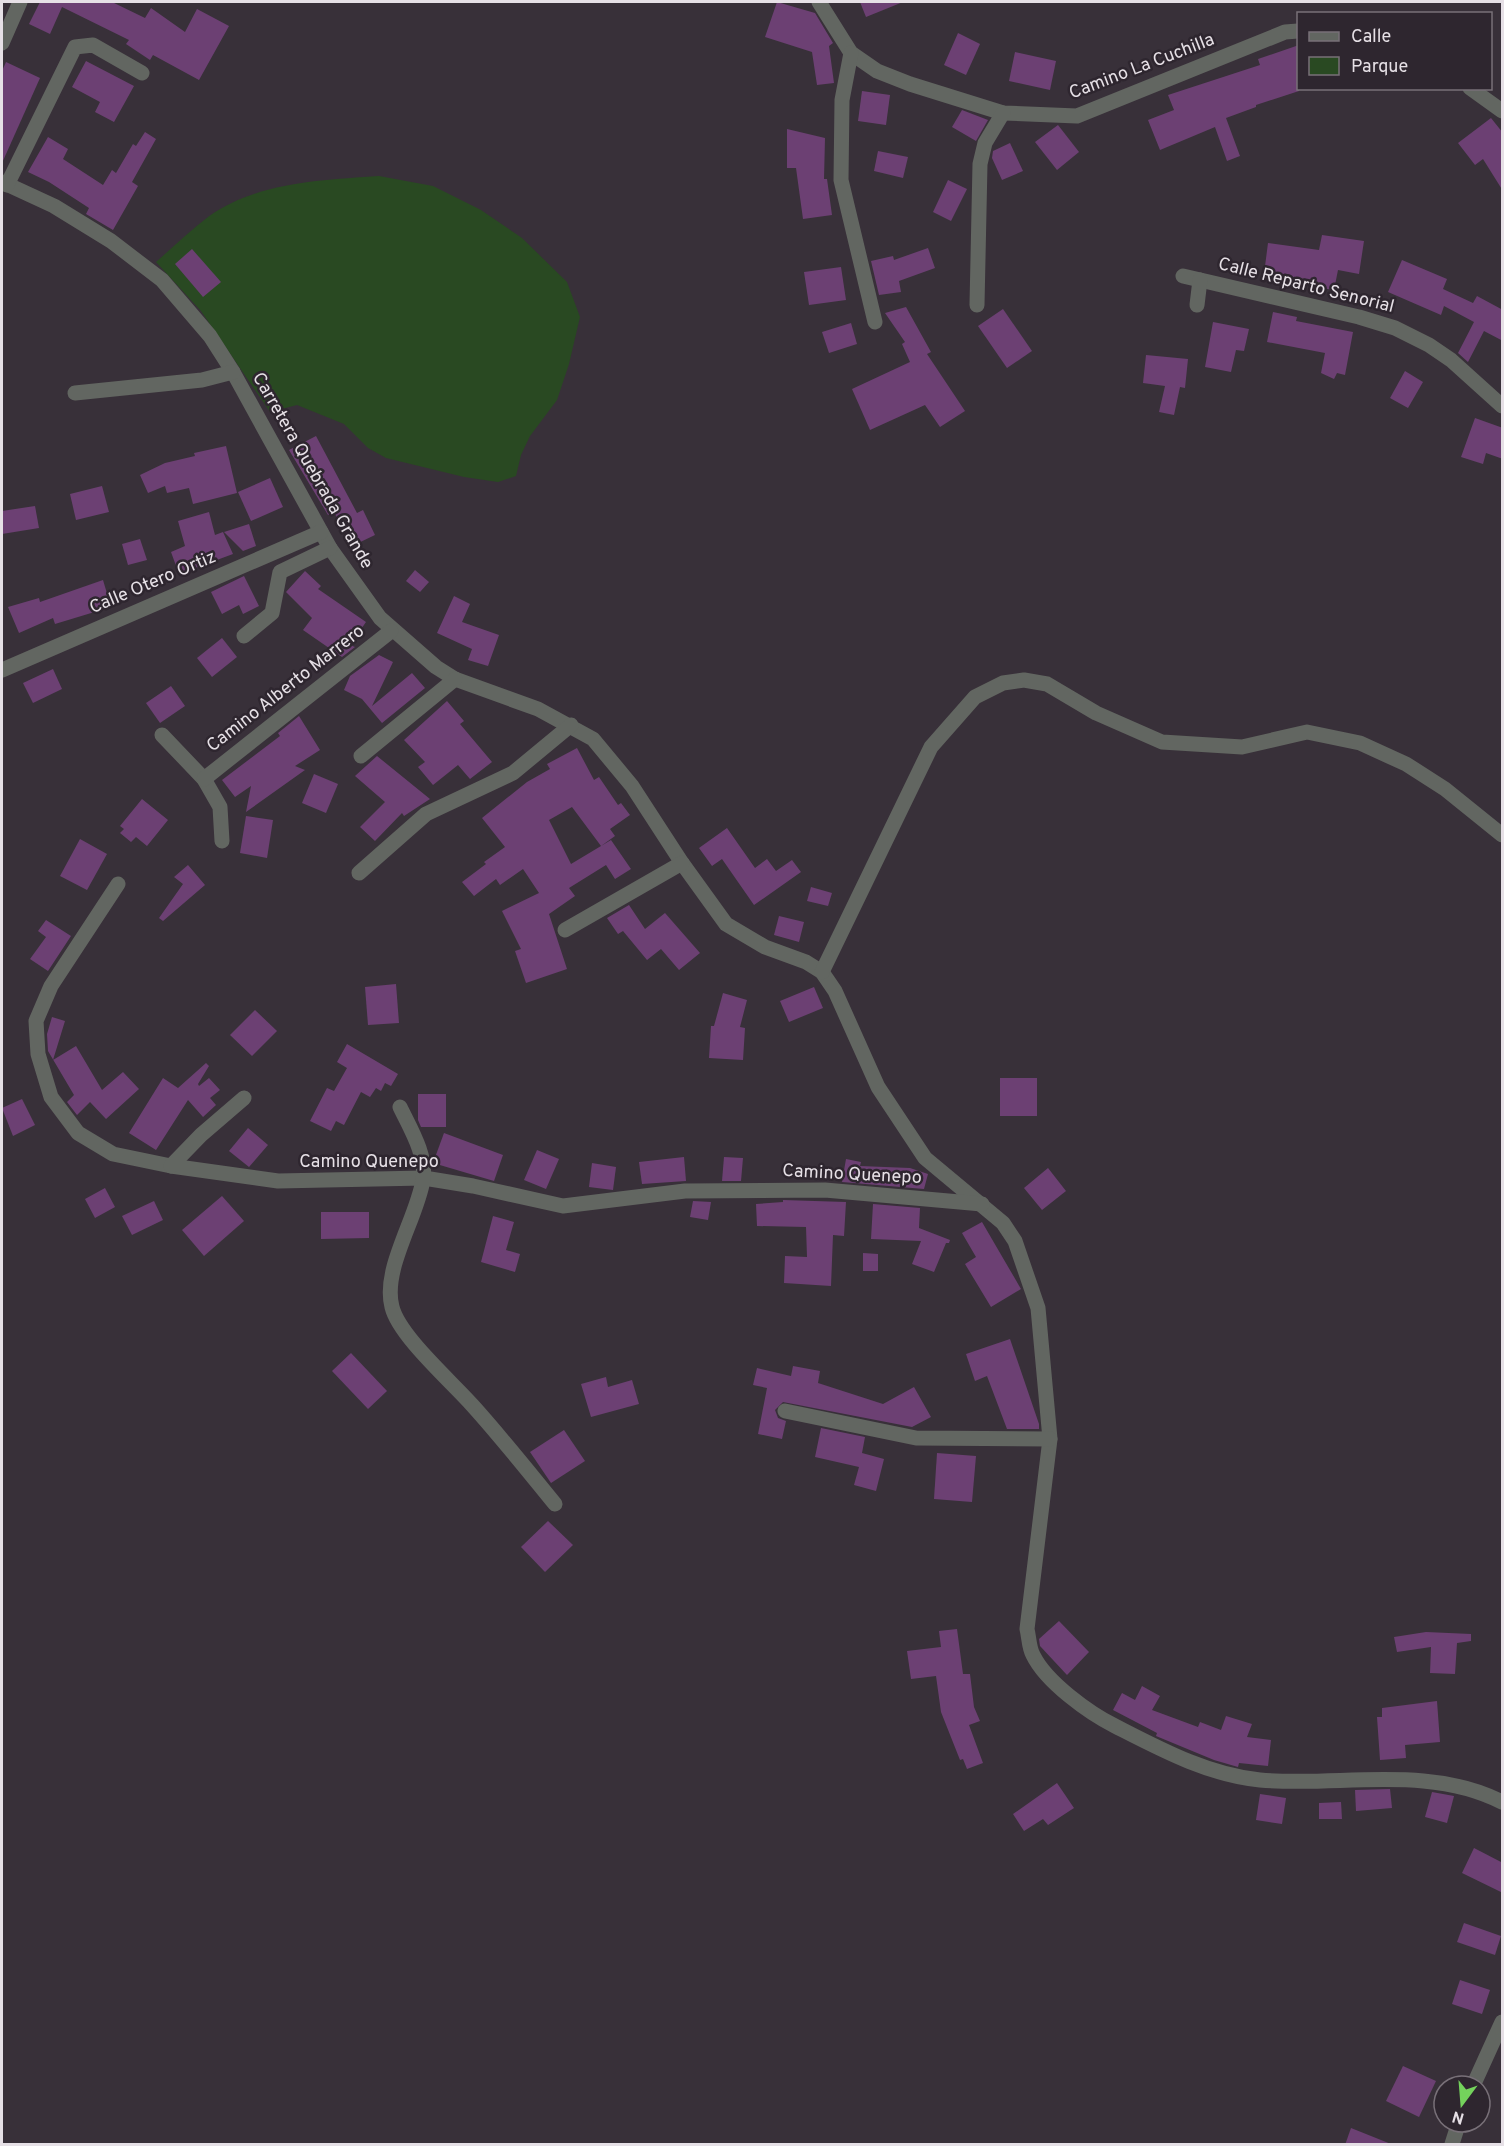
<svg xmlns="http://www.w3.org/2000/svg" width="1504" height="2146" viewBox="0 0 1504 2146" font-family="Overpass,sans-serif">
<rect width="100%" height="100%" fill="#383039"/>
<!-- green -->
<path fill="#294922" d="M379 176 433 186 481 210 522 238 567 282 580 317 569 364 557 400 530 436 521 455 516 476 498 482 464 477 386 458 368 448 344 424 297 405 270 412 201 311 156 262C173 247 190 231 208 217 257 182 321 180 379 176Z"/>
<!-- building -->
<g fill="#6c4073">
<path d="M40 2H112L145 18 151 8 185 32 197 9 229 26 199 80 153 55 150 60 126 44 129 40 62 7 50 34 29 24Z"/>
<path d="M777 2 815 13 833 43 829 46 834 83 817 85 812 52 765 37Z"/>
<path d="M860 2H903L866 17Z"/>
<path d="M958 33 980 44 966 75 944 65Z"/>
<path d="M1299 45V91L1256 105V107L1226 118 1240 156 1227 161 1215 127 1160 150 1148 120 1174 110 1168 95 1260 65 1258 59Z"/>
<path d="M1015 52 1056 61 1050 90 1009 81Z"/>
<path d="M86 61 134 86 114 122 95 112 100 102 72 87Z"/>
<path d="M6 62 40 78 2 163V71Z"/>
<path d="M862 91 890 95 886 125 858 121Z"/>
<path d="M962 110 988 120 976 141 952 127Z"/>
<path d="M1491 118 1503 133V191L1483 159 1475 165 1458 143Z"/>
<path d="M1058 125 1079 152 1057 170 1035 142Z"/>
<path d="M787 129 825 138 824 179H827L832 215 803 219 796 168H787Z"/>
<path d="M145 132 156 139 132 182 138 186 113 230 86 214 89 208 49 182 28 172 48 137 68 149 63 159 103 185 112 170 116 173 133 144 136 146Z"/>
<path d="M1010 143 1023 171 1002 180 992 158 993 151Z"/>
<path d="M878 151 908 157 903 178 874 171Z"/>
<path d="M948 180 967 189 951 221 933 212Z"/>
<path d="M1322 235 1364 241 1359 274 1338 270 1334 290 1314 287 1315 280 1264 274 1268 243 1319 250Z"/>
<path d="M928 248 935 268 899 281 901 292 879 295 871 261 893 256 894 260Z"/>
<path d="M192 249 221 282 203 297 175 264Z"/>
<path d="M1402 260 1447 279 1443 289 1473 303 1477 296 1503 310V341L1484 331 1468 362 1458 353 1474 322 1444 306 1441 315 1388 292Z"/>
<path d="M841 267 846 300 809 305 804 272Z"/>
<path d="M906 307 931 352 927 354 965 411 940 427 925 405 870 430 852 389 910 362 902 344 905 342 885 313Z"/>
<path d="M1003 309 1032 351 1007 368 978 326Z"/>
<path d="M1273 312 1297 317 1296 321 1353 332 1345 375 1337 373 1334 379 1321 373 1325 353 1267 342Z"/>
<path d="M1213 322 1249 329 1244 351 1236 350 1231 372 1205 367Z"/>
<path d="M851 323 857 344 829 353 822 332Z"/>
<path d="M1146 355 1188 359 1185 388 1180 387 1174 415 1159 412 1165 386 1143 383Z"/>
<path d="M1405 371 1423 382 1408 408 1390 398Z"/>
<path d="M1475 418 1503 428V459L1486 453 1483 464 1461 457Z"/>
<path d="M316 436 357 513 363 510 375 535 352 546 334 512 328 515 289 450Z"/>
<path d="M226 446 237 493 193 504 189 488 167 493 165 486 148 493 140 475 165 463 195 456 194 453Z"/>
<path d="M270 478 283 507 251 521 238 492Z"/>
<path d="M102 486 109 512 76 520 70 494Z"/>
<path d="M35 506 39 528 2 534V511Z"/>
<path d="M209 512 215 535 223 532 233 554 179 574 171 552 185 546 178 521Z"/>
<path d="M249 524 256 546 243 551 224 532Z"/>
<path d="M140 539 147 560 128 565 122 544Z"/>
<path d="M415 570 429 582 420 592 406 581Z"/>
<path d="M305 571 321 586 318 589 366 622 350 645 355 647 342 657 303 630 312 618 286 592Z"/>
<path d="M244 576 259 606 243 614 239 605 222 614 211 592Z"/>
<path d="M103 580 111 607 55 624 53 618 19 633 8 607 39 598 40 602Z"/>
<path d="M454 596 470 604 462 622 499 635 488 666 468 660 472 649 437 633Z"/>
<path d="M222 638 237 657 212 677 197 658Z"/>
<path d="M379 655 393 662 372 706 412 673 425 688 382 723 362 699 344 690 350 676Z"/>
<path d="M53 669 62 689 33 703 23 683Z"/>
<path d="M171 686 185 706 160 723 146 703Z"/>
<path d="M447 701 464 721 460 724 492 762 470 779 458 765 433 785 418 767 425 762 404 740Z"/>
<path d="M299 716 320 750 295 766 305 770 246 812 251 786 235 797 222 780 280 736 278 733Z"/>
<path d="M577 748 594 780 599 777 618 805 621 803 630 815 610 829 615 836 601 846 572 807 549 820 571 864 611 840 631 869 615 879 606 865 569 888 575 896 549 914 567 969 526 983 515 951 521 949 502 911 539 893 523 869 500 885 496 879 474 896 462 882 486 864 484 862 505 847 482 818 527 782 550 769 547 764Z"/>
<path d="M377 756 430 799 404 816 402 813 375 841 360 827 385 802 355 776Z"/>
<path d="M314 774 338 784 326 813 302 803Z"/>
<path d="M142 799 168 820 147 846 136 837 131 842 120 833 124 829 120 826Z"/>
<path d="M246 816 273 820 267 858 240 853Z"/>
<path d="M727 828 755 868 767 859 776 871 792 860 801 872 754 905 722 859 712 866 699 848Z"/>
<path d="M80 839 107 854 87 890 60 876Z"/>
<path d="M188 865 205 885 163 921 159 918 183 884 174 877Z"/>
<path d="M811 887 832 893 828 906 807 901Z"/>
<path d="M629 905 645 929 665 913 700 953 679 970 661 949 647 960 623 931 618 934 607 918Z"/>
<path d="M779 916 804 922 799 942 774 935Z"/>
<path d="M46 920 71 936 48 971 30 959 46 937 38 931Z"/>
<path d="M396 984 399 1023 368 1025 365 987Z"/>
<path d="M814 987 823 1008 789 1022 780 1001Z"/>
<path d="M723 993 747 1000 740 1027 745 1028 743 1060 709 1058 711 1026H714Z"/>
<path d="M255 1010 277 1031 252 1056 230 1035Z"/>
<path d="M52 1017 65 1021 53 1060 76 1046 102 1090 123 1072 139 1089 106 1119 90 1102 77 1115 67 1102 74 1095 48 1051 47 1034Z"/>
<path d="M347 1044 398 1074 391 1086 385 1083 381 1091 376 1088 370 1097 361 1092 344 1125 336 1121 331 1131 310 1121 327 1088 334 1091 347 1068 337 1062Z"/>
<path d="M206 1063 209 1066 198 1084 199 1086 209 1078 220 1090 210 1098 216 1105 203 1117 188 1100 156 1150 129 1133 163 1078 178 1088Z"/>
<rect x="1000" y="1078" width="37" height="38"/>
<path d="M418 1094H446V1127H421L418 1120Z"/>
<path d="M22 1099 35 1125 13 1136 2 1108Z"/>
<path d="M248 1128 268 1145 249 1167 229 1151Z"/>
<path d="M444 1133 503 1155 494 1181 433 1163Z"/>
<path d="M537 1150 559 1159 546 1189 524 1180Z"/>
<path d="M684 1157 686 1181 642 1184 639 1162Z"/>
<path d="M724 1157 743 1158 741 1181H722Z"/>
<path d="M846 1159 861 1162 860 1166 910 1168 928 1174 924 1189 842 1182Z"/>
<path d="M592 1163 616 1167 613 1190 589 1187Z"/>
<path d="M1048 1168 1066 1191 1042 1210 1024 1188Z"/>
<path d="M105 1188 115 1207 95 1218 85 1199Z"/>
<path d="M222 1196 244 1221 204 1256 182 1230Z"/>
<path d="M783 1200 846 1202 844 1236 833 1235 831 1286 784 1283 785 1256 807 1257 806 1227 757 1226 756 1204 783 1202Z"/>
<path d="M154 1201 163 1220 132 1235 122 1216Z"/>
<path d="M693 1201 711 1202 708 1220 690 1217Z"/>
<path d="M873 1204 920 1208 919 1228 950 1240 949 1243H946L934 1272 912 1264 921 1241 871 1239Z"/>
<path d="M321 1212H369V1238L321 1239Z"/>
<path d="M493 1216 514 1222 506 1250 520 1254 515 1272 481 1262Z"/>
<path d="M982 1222 1021 1289 991 1307 965 1264 976 1257 962 1233Z"/>
<path d="M863 1253 878 1254V1271H863Z"/>
<path d="M1010 1339 1039 1424V1429H1007L987 1376 975 1381 966 1354Z"/>
<path d="M351 1353 387 1391 368 1409 332 1371Z"/>
<path d="M793 1366 820 1371 818 1383 883 1404 914 1387 931 1417 912 1427 783 1402 775 1410 778 1418 786 1421 782 1439 758 1434 767 1388 753 1385 757 1368 791 1376Z"/>
<path d="M606 1377 608 1387 632 1380 639 1404 591 1417 581 1384Z"/>
<path d="M821 1428 865 1437 862 1453 884 1459 876 1491 854 1485 859 1467 815 1457Z"/>
<path d="M564 1430 585 1461 551 1483 530 1452Z"/>
<path d="M937 1453 976 1456 972 1502 934 1499Z"/>
<path d="M548 1521 573 1545 545 1572 521 1547Z"/>
<path d="M1059 1621 1089 1652 1067 1675 1040 1646 1039 1639Z"/>
<path d="M957 1629 963 1674H970L974 1707 980 1721 969 1725 983 1763 967 1769 963 1759 960 1760 941 1712 936 1676 911 1679 907 1651 941 1647 939 1631Z"/>
<path d="M1426 1632 1471 1634V1641L1457 1643 1455 1674 1430 1673 1431 1647 1397 1652 1394 1637Z"/>
<path d="M1142 1686 1160 1696 1152 1710 1198 1727 1200 1722 1221 1730 1226 1716 1252 1724 1247 1737 1271 1740 1268 1766 1239 1763 1238 1767 1214 1760 1156 1736 1157 1733 1113 1710 1122 1693 1135 1700Z"/>
<path d="M1437 1701 1440 1742 1405 1745 1406 1758 1380 1760 1377 1717H1382V1708Z"/>
<path d="M1057 1783 1074 1808 1048 1825 1043 1819 1024 1831 1013 1814Z"/>
<path d="M1390 1789 1392 1808 1356 1811 1355 1790Z"/>
<path d="M1432 1792 1454 1796 1447 1823 1425 1817Z"/>
<path d="M1260 1794 1286 1798 1282 1824 1256 1820Z"/>
<path d="M1341 1802 1342 1819H1319V1803Z"/>
<path d="M1474 1848 1503 1863V1893L1462 1873Z"/>
<path d="M1464 1923 1501 1936 1495 1955 1457 1942Z"/>
<path d="M1460 1980 1490 1990 1482 2014 1452 2004Z"/>
<path d="M1403 2066 1436 2081 1419 2117 1386 2101Z"/>
<path d="M1351 2128 1391 2144V2145H1345Z"/>
</g>
<g fill="none" stroke-linecap="round" stroke-linejoin="round">
<!-- minor -->
<g stroke="#626661" stroke-width="15">
<path d="M819 2 851 53 877 71 910 84 1003 113 1077 116 1285 32 1298 31"/>
<path d="M2 43 20 2"/>
<path d="M851 53 842 100 841 180 875 322"/>
<path d="M1470 88 1502 111"/>
<path d="M2 182 54 206 111 241 162 280 210 336 233 372 330 548 380 618 436 667 455 679 538 709 593 739 632 786 682 863 726 924 765 947 806 962 822 972 835 991 878 1087 925 1158 1003 1223 1015 1241 1038 1308 1050 1439 1027 1629C1029 1637 1029 1648 1033 1655 1046 1682 1089 1713 1115 1726 1160 1749 1208 1775 1260 1780 1339 1787 1428 1764 1502 1802"/>
<path d="M7 185 75 47 93 45 142 73"/>
<path d="M1183 276 1359 317 1395 328 1429 345 1451 360 1502 406"/>
<path d="M977 305 980 164 985 143 1003 113"/>
<path d="M1197 305 1200 280"/>
<path d="M75 393 202 380 233 372"/>
<path d="M244 636 272 613 280 572 330 548"/>
<path d="M2 670 321 532"/>
<path d="M162 735 204 779 220 807 222 841"/>
<path d="M361 756 455 679"/>
<path d="M204 779 391 631"/>
<path d="M359 873 426 814 513 773 571 725"/>
<path d="M118 884 51 986 36 1021 38 1054 51 1097 78 1133 113 1154 171 1166 278 1181 424 1178 473 1186 563 1206 685 1191 825 1190 982 1204"/>
<path d="M565 930 682 863"/>
<path d="M822 972 931 747 975 697 1003 683 1024 680 1047 684 1096 713 1162 742 1242 747 1307 732 1360 743 1406 764 1445 789 1502 835"/>
<path d="M400 1107C410 1128 427 1155 423 1180 417 1218 382 1269 392 1307 399 1336 452 1382 473 1406 501 1437 528 1471 555 1504"/>
<path d="M171 1166 201 1135 244 1098"/>
<path d="M785 1411 916 1438 1050 1439"/>
<path d="M1473 2086 1502 2022"/>
<path d="M1452 2144 1459 2122"/>
</g>
</g>
<g text-anchor="middle" dominant-baseline="central" stroke-width="5" stroke-linejoin="round" paint-order="stroke">
<!-- street labels -->
<g font-size="18" fill="#e6e0e6" stroke="#2e262f">
<text transform="translate(1142 67) rotate(-21)">Camino La Cuchilla</text>
<text transform="translate(1306 286) rotate(14)">Calle Reparto Senorial</text>
<text transform="translate(312 471) rotate(60)">Carretera Quebrada Grande</text>
<text transform="translate(153 583) rotate(-23)">Calle Otero Ortiz</text>
<text transform="translate(286 689) rotate(-38)">Camino Alberto Marrero</text>
<text x="369" y="1162">Camino Quenepo</text>
<text transform="translate(852 1175) rotate(3)">Camino Quenepo</text>
</g>
</g>
<!-- border -->
<rect width="1504" height="2146" fill="none" stroke="#e6e0e6" stroke-width="6"/>
<!-- legend -->
<rect x="1297" y="12" width="195" height="78" fill="#2e262f" stroke="#787078" stroke-width="1.5"/>
<rect x="1309" y="32" width="30" height="9" fill="#626661" stroke="#787078" stroke-width="1.5"/>
<text x="1351" y="42" font-size="18" fill="#e6e0e6">Calle</text>
<rect x="1309" y="57" width="30" height="18" fill="#294922" stroke="#787078" stroke-width="1.5"/>
<text x="1351" y="72" font-size="18" fill="#e6e0e6">Parque</text>
<!-- north arrow -->
<g transform="translate(1462 2104) rotate(196)"><circle r="28" fill="#2e262f" stroke="#787078" stroke-width="1.5"/>
<path d="M0-4.5L10 22L0 15L-10 22Z" fill="#74d25c"/>
<text y="-9" font-size="16" font-weight="bold" text-anchor="middle" fill="#e6e0e6">N</text>
</g>
</svg>
